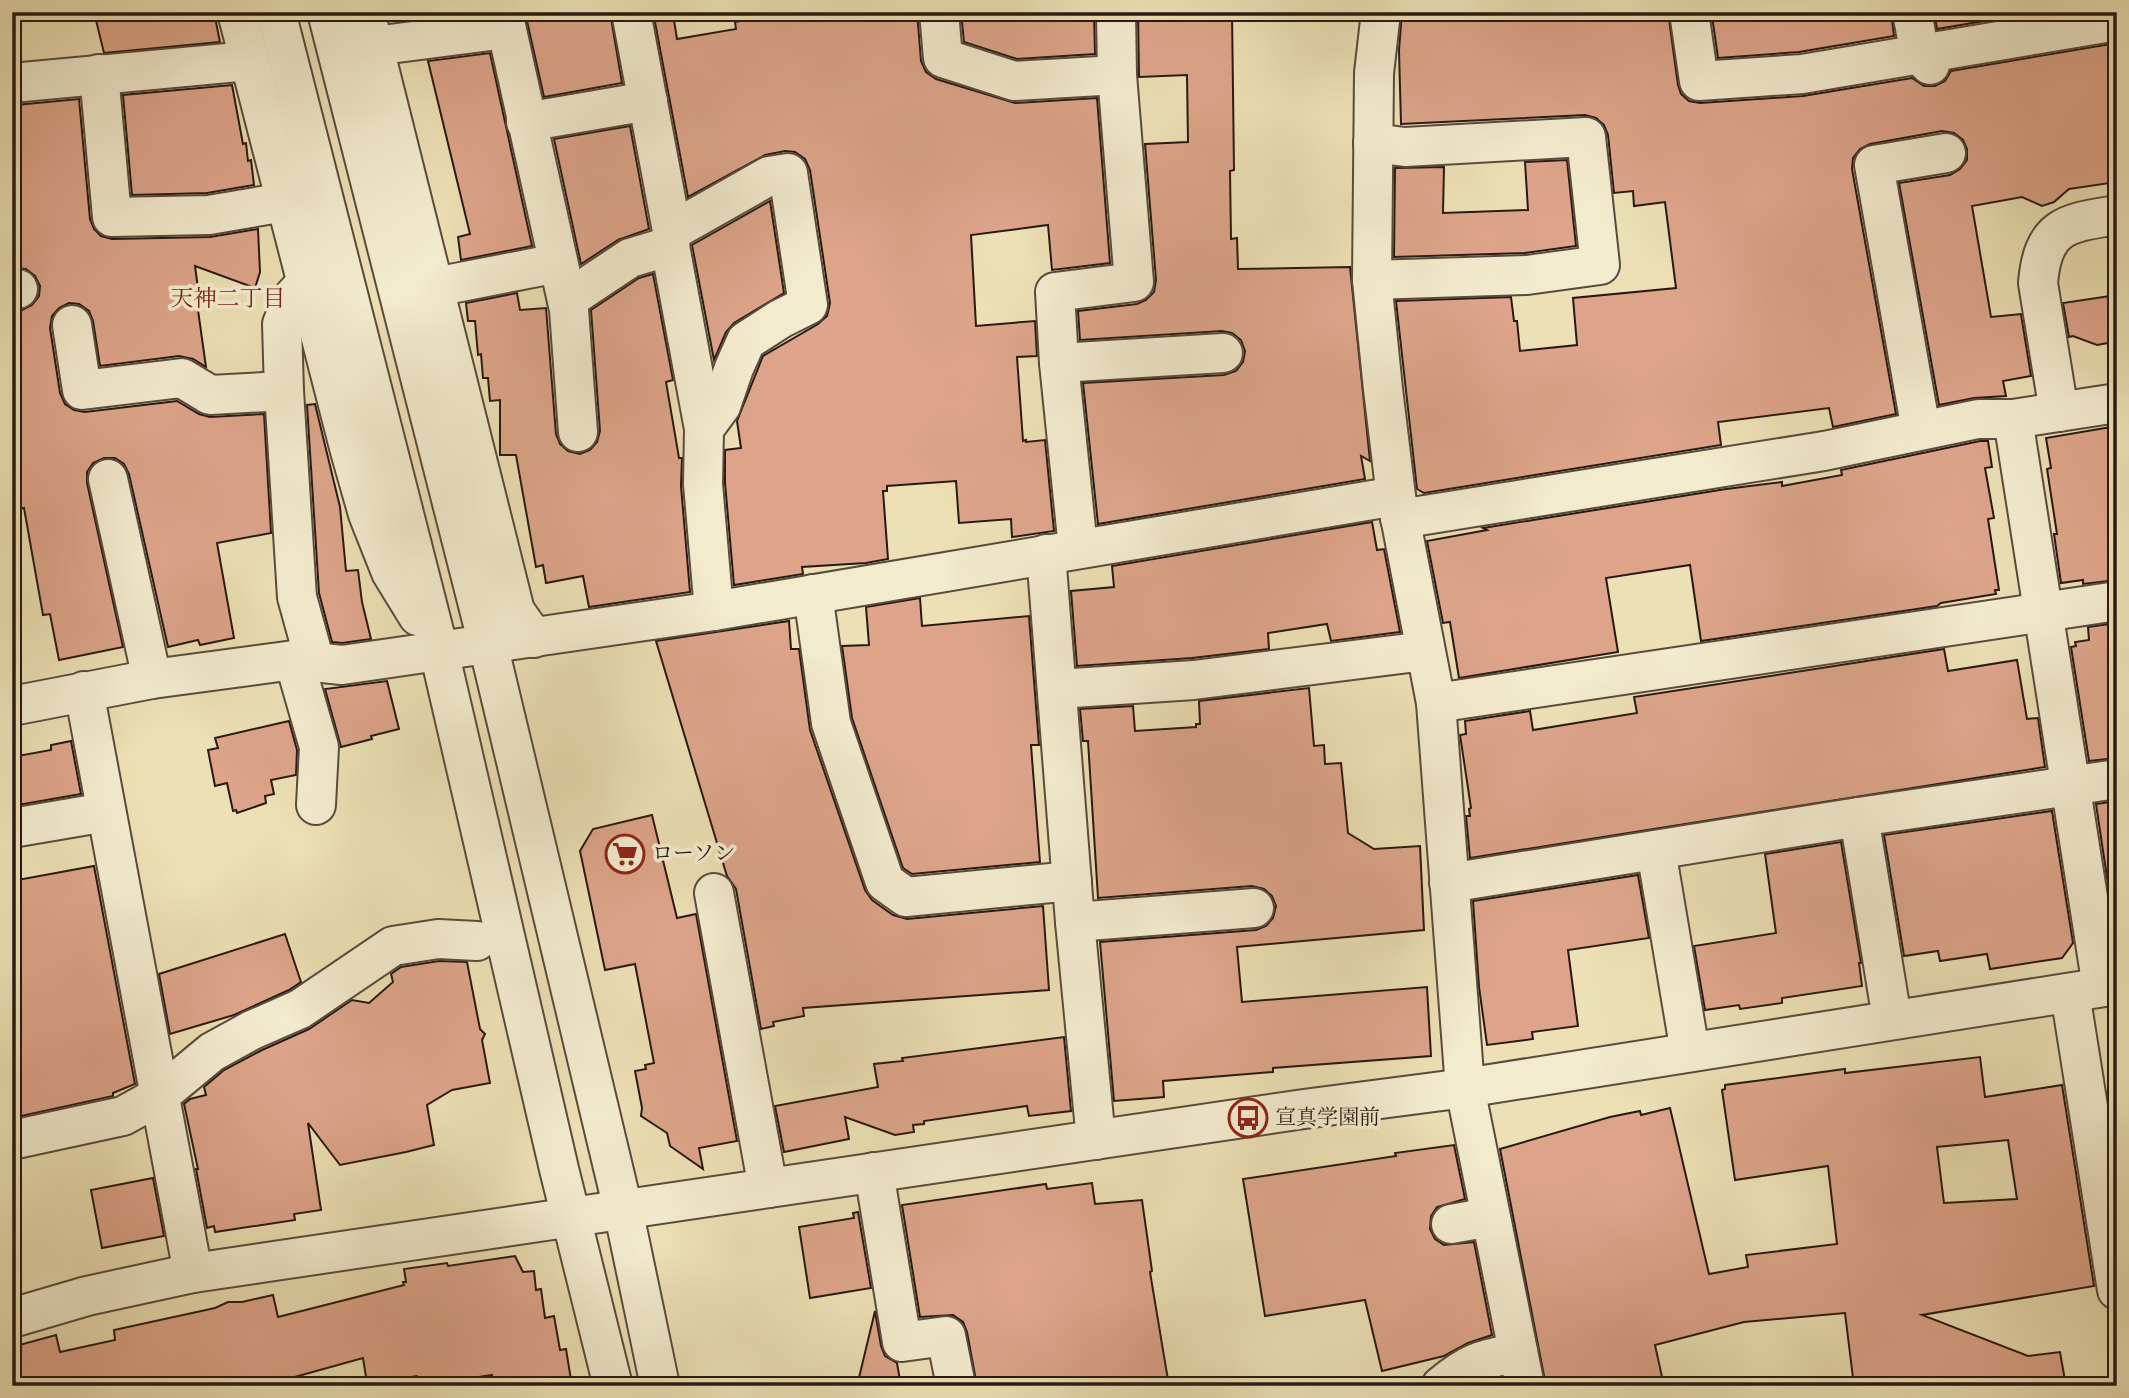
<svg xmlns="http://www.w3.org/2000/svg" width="2129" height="1398" viewBox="0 0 2129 1398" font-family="'IM FELL DW Pica','Noto Serif JP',serif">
<rect width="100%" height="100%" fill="#ece0b4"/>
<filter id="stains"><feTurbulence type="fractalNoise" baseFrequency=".00286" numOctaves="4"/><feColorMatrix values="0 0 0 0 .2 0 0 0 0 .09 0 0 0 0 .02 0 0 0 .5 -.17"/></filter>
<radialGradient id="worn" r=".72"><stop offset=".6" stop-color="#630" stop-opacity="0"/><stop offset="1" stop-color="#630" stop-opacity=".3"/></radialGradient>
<!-- building -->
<g fill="#dda489" stroke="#281914" stroke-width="2" fill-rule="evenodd">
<path d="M94 12H214L220 42 104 53Z"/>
<path d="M416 12H449L450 14 417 18Z"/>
<path d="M525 12H610L622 83 544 97Z"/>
<path d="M743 12H917L921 61 926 72 936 79 1015 103 1097 98 1110 263 1052 270 1048 225 971 235 976 326 1035 321 1037 356 1017 357 1023 441 1026 440V442L1045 440 1054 531 1012 537 1011 519 959 523 956 481 887 486V491H883L888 559 866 563 802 567 803 574 734 585 725 483V450L741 448 737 421 763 356 818 324 827 316 830 303 810 170 805 159 795 152 785 151 765 155 688 197 654 17 673 14 677 39 736 29 735 22 746 20Z"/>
<path d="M961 12H1094L1095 54 1017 59 964 42Z"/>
<path d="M1232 12 1234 170 1230 171 1231 239 1237 238 1238 269 1350 267 1370 461 1361 456 1365 479 1098 524 1083 383 1224 375 1236 371 1243 362 1245 351 1241 340 1232 333 1222 331 1080 340 1078 311 1137 304 1146 300 1154 292 1156 280 1145 144 1188 142 1187 75 1139 77 1138 13Z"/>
<path d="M1402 12H1668L1678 85 1681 94 1689 101 1700 103 1803 96 1912 78 1924 86H1935L1945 81 1951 71 2117 43V182L2069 189 2054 202 2042 206 2022 197 1972 206 1991 317 2021 314 2031 376 2003 381 2006 396 1974 398 1939 405 1899 183 1950 175 1960 169 1967 160V149L1963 140 1954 133 1942 131 1870 144 1860 149 1853 158 1852 169 1896 414 1833 427 1829 408 1718 422 1721 445 1424 493 1417 489 1396 301 1511 297 1514 321H1517L1520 351 1577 345 1573 298 1676 288 1665 202 1634 206 1633 191 1614 193 1608 135 1604 125 1596 118 1585 115 1401 124 1399 50Z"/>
<path d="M1735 12H1891L1894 36 1799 52 1718 58 1712 16Z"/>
<path d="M1934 12H2037L1937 29Z"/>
<path d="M490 53 532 246 461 260 458 237 470 234 428 61Z"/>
<path d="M232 85 243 144 246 143 248 161 251 160 254 185 207 193 132 195 123 95Z"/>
<path d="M79 99 90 219 94 229 101 236 112 239 210 237 258 229 260 272 255 288 195 266 199 296H196L206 367 193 359 179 356 100 366 93 321 89 311 79 304 69 303 59 308 52 316 50 328 60 393 65 404 74 410 85 412 177 401 199 414 210 417 264 414 271 533 217 543 234 638 200 645 198 640 168 647 129 474 124 464 115 458H104L93 463 87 472V483L123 647 59 660 50 614 43 615 24 508 12 510V311L22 310 32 305 39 296 40 286 35 276 26 269 12 268V142H18L16 105Z"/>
<path d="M630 126 649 229 618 240 581 264 554 139Z"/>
<path d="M1567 160 1576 246 1525 253 1394 257 1395 168 1444 167 1443 213 1528 210 1525 162Z"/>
<path d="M770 201 784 293 734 323 726 332 714 360 692 245Z"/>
<path d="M653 274 673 380 666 382 679 458H682L681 486 690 592 589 607 583 576 546 583 543 565 536 567 516 455H500V400L490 401 488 378H483L481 354 478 355 475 321H468L466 303 517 293 520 310 546 308 556 434 560 444 568 451 580 454 590 450 597 442 600 431 591 310 639 278Z"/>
<path d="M2117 295V333L2108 343 2097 345 2073 336 2069 337 2063 303Z"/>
<path d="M315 404 340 507 346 571 358 570 362 602 371 639 342 643 332 642 319 593 307 405Z"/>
<path d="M2117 426V580L2083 584V580L2061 583 2054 534H2057L2047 469 2051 468 2046 438Z"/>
<path d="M1980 441H1988L1992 467 1985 468 1994 518 1988 519 1999 590H1995L1996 594 1941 603 1937 606 1701 641 1690 565 1606 578 1618 652 1459 678 1450 622 1443 623 1427 541 1487 530 1483 528 1726 489 1782 482V486L1842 475 1841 470Z"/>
<path d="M1372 522 1377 550 1384 549 1400 632 1331 641 1327 624 1268 633 1269 649 1192 658 1077 666 1071 591 1114 587 1112 566Z"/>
<path d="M920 598 922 626 1029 616 1039 745H1031L1040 862 912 874 903 868 852 718 842 646 869 645 866 607Z"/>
<path d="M789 621 791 649H799L810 730 865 890 872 900 893 915 907 919 1043 906 1049 990 803 1008 804 1016 773 1022 774 1026 761 1029 736 889 727 876 656 641Z"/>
<path d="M2117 623V758L2089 761 2071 647 2076 646 2075 642 2089 640 2088 627Z"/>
<path d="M1944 649 1948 671 2017 660 2027 719 2038 718 2045 767 1470 858 1466 816H1470L1469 809 1471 808 1460 735 1466 734 1465 721 1530 711 1533 730 1637 713 1634 697Z"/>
<path d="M387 681 399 729 371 736 372 739 341 747 325 689Z"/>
<path d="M1309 688 1314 746 1324 745 1325 764 1341 763 1348 833 1374 849 1420 846 1424 930 1237 947 1242 1002 1427 987 1431 1056 1273 1068V1072L1163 1081 1164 1097 1114 1101 1100 942 1256 930 1266 926 1273 918 1276 906 1272 896 1264 889 1252 886 1098 898 1088 741H1083L1080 709 1133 706 1135 731 1196 727V724H1200L1199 701Z"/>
<path d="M289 721 297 750 296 775 271 780 274 794 265 796 266 803 237 813 236 810 233 811 227 783 215 786 208 750 218 748 215 738Z"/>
<path d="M71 741 81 794 12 806V757L51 750V745Z"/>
<path d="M2117 801V880L2109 891 2096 804Z"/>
<path d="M2052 811 2073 943 2062 958 1990 969 1987 954 1940 961 1938 951 1904 956 1884 835Z"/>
<path d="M652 815 677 918 696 914 737 1141 699 1148 703 1169 670 1146 667 1133 641 1116 642 1108 635 1071 646 1069 645 1065 654 1063 635 964 605 970 580 851 593 829Z"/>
<path d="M1841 842 1861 963H1859L1862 986 1782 998V1003L1740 1009 1739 1005 1705 1010 1694 946 1776 933 1765 854Z"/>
<path d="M94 866 135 1084 113 1093V1096L12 1118V881Z"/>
<path d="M1638 875 1649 938 1568 950 1578 1026 1532 1032 1533 1039 1487 1045 1479 987 1473 901Z"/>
<path d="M285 934 301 982 289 990 234 1015 170 1034 159 974Z"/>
<path d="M439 961 467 962 480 1029 485 1034 482 1040 490 1083 452 1090 427 1105 434 1145 406 1152 340 1165 308 1123 321 1210 294 1214 295 1220 215 1232 214 1226 207 1228 196 1169H198L184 1104 190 1099 206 1095 204 1087 224 1070 262 1050 309 1029 352 1000 369 1003 393 982 391 974 401 967Z"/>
<path d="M1064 1037 1071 1111 1029 1116 1027 1106 924 1121V1124L913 1125 914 1132 895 1135 845 1117 849 1139 784 1152 775 1106 878 1087 874 1064 903 1061 902 1058Z"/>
<path d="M1980 1057 1985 1097 2062 1085 2094 1286 1922 1315 2028 1356 2060 1352 2066 1386H1854L1845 1313 1744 1322 1655 1345 1664 1386H1546L1500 1149 1610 1117 1640 1111 1641 1115 1670 1108 1709 1274 1748 1267 1746 1255 1837 1244 1828 1166 1735 1180 1722 1090 1725 1089V1085L1845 1069V1073ZM2008 1140 2017 1199 1944 1203 1937 1147Z"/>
<path d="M2117 1110V1148L2111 1111Z"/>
<path d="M1454 1145 1465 1199 1437 1207 1431 1216 1430 1229 1435 1239 1444 1245 1474 1242 1492 1335 1468 1343 1444 1356 1382 1371 1365 1300 1265 1316 1243 1179 1396 1156 1395 1153Z"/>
<path d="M153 1178 164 1236 102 1248 91 1190Z"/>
<path d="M1092 1183 1095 1204 1142 1200 1152 1271 1150 1272 1169 1386H977L967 1332 963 1322 953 1315 920 1317 902 1205 1046 1184 1047 1189Z"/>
<path d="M858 1212 871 1288 810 1298 799 1227 854 1218 853 1213Z"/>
<path d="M515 1256 523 1272 534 1271 536 1290 541 1289 545 1318 554 1316 560 1350 566 1349 572 1386H494L492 1375 420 1386 417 1376 367 1383 363 1358 291 1378 249 1386H12V1347L56 1335 60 1352 115 1340 114 1330 215 1308 228 1302H242L273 1295 278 1317 404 1285 403 1282H406L404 1269 447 1263 448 1266Z"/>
<path d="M875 1311 881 1346 885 1356 897 1363 901 1386H857Z"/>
<path d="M1501 1378 1503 1386H1479L1492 1381Z"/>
</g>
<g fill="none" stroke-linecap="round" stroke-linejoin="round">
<defs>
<g id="minor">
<path d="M237 12 350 451 368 514 391 572 418 616"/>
<path d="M276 12 439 651 559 1169 613 1386"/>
<path d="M327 12 488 644 623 1209 660 1386"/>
<path d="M365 12 515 611 534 638"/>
<path d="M503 12 569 310 578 432"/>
<path d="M631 12 672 231"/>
<path d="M939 12 943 58 1014 81 1117 75"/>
<path d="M1381 12 1374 73 1372 280 1383 389 1396 496 1436 703 1465 1088 1525 1386"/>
<path d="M1689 12 1699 81 1802 74 2117 21"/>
<path d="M1912 12 1920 55 1930 65"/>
<path d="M374 46 506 29"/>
<path d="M99 74 112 217 209 215 285 202"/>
<path d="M12 83 249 61"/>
<path d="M526 122 648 101"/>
<path d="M670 246 672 231 769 176 788 173 808 305 780 319 746 341 734 368 721 406 704 429"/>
<path d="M1372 280 1527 275 1600 265 1586 137 1405 147 1373 143"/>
<path d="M306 283 294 296 282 324 284 391 297 597 315 662"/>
<path d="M435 287 558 263"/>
<path d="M12 290 18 289"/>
<path d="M567 300 630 258 670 246 704 429 703 484 714 611"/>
<path d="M72 325 82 390 182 378 210 395 284 391"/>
<path d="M1059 363 1223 353"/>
<path d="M2059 412 2038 283C2043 224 2068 223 2117 215"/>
<path d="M2013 419 2102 987"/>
<path d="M1921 430 1874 165 1946 153"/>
<path d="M108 479 152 679"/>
<path d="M1400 519 1824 451 1978 419H2013L2117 403"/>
<path d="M1078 548 1059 363 1055 292 1134 282 1117 75 1116 12"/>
<path d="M1046 554 1075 922 1096 1140"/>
<path d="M813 594 831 723 885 882 906 897 1072 881"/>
<path d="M294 660 319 747 316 805"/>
<path d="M1058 689 1194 680 1425 651"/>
<path d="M84 691 193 1273"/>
<path d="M1436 703 2117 601"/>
<path d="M12 706 152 679 294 660 342 665 714 611 1396 496"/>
<path d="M1859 817 1892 1019"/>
<path d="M12 828 106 812"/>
<path d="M1656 850 1690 1052"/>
<path d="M1449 883 1859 817 2117 779"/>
<path d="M714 893 768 1188"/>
<path d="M1075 922 1254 908"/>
<path d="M2070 993 2117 1290"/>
<path d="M12 1140 123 1116 159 1096 212 1052 252 1030 300 1009 393 946 438 939 477 941"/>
<path d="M874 1172 902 1342 946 1336 956 1386"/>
<path d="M1451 1224 1490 1217"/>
<path d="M12 1318 87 1296 193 1273 1304 1109 1465 1088 2117 985"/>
<path d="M1441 1386C1471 1361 1481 1360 1518 1352"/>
</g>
</defs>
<!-- minor casing -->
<use href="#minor" stroke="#594b3c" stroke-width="42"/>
<!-- minor -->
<use href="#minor" stroke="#f3ebce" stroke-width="38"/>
</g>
<!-- icons -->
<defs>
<symbol id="supermarket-ring" viewBox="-11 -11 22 22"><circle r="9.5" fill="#f3ebce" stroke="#8f2418" stroke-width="1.5"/><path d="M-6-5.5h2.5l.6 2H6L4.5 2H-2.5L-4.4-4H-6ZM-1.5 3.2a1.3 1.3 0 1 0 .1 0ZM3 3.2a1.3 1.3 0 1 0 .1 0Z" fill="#8f2418"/></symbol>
<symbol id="bus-ring" viewBox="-11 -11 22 22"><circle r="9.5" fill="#f3ebce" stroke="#8f2418" stroke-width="1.5"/><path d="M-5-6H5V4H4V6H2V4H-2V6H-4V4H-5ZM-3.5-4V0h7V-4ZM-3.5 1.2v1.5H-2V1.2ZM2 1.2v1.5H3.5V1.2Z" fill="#8f2418"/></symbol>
</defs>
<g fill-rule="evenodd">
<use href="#supermarket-ring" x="603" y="832" width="44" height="44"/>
<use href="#bus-ring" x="1226" y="1096" width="44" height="44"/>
</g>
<g text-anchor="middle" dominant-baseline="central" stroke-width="7" stroke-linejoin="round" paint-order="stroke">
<!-- poi labels -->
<g font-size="21" fill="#281914" stroke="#f3ebce" text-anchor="start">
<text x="652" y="854">ローソン</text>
<text x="1275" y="1118">宣真学園前</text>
</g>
<!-- neighbourhood labels -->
<g font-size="23" fill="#7a1f14" stroke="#f3ebce">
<text x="228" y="299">天神二丁目</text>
</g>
</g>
<!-- margin -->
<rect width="2129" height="1398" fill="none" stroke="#ece0b4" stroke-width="42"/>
<rect x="14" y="14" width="2101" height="1370" fill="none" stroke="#281914" stroke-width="3.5"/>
<rect x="21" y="21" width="2087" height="1356" fill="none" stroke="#281914" stroke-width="2"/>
<rect width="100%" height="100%" filter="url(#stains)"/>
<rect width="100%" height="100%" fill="url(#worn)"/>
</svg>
